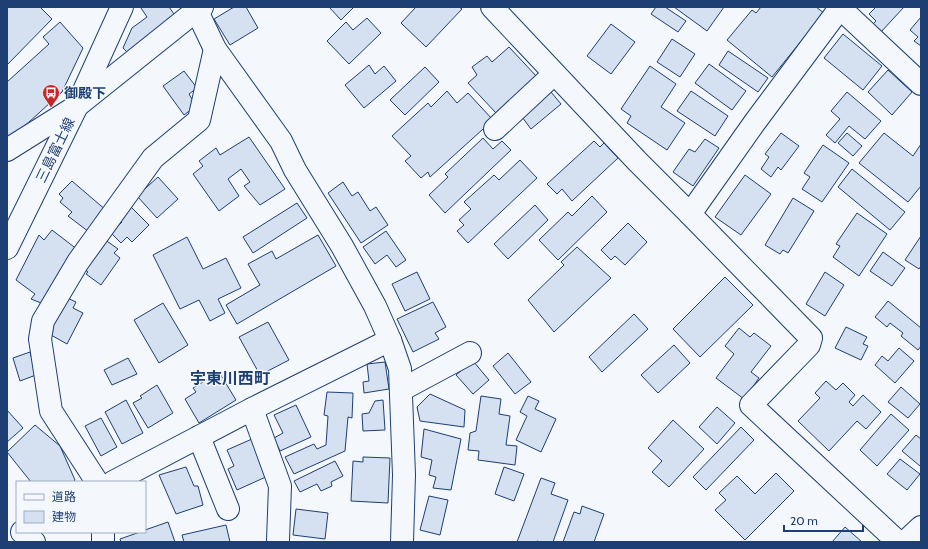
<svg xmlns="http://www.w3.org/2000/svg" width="928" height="549" viewBox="0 0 928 549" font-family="Cabin,'Noto Sans JP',sans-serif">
<rect width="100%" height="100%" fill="#f4f7fb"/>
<!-- building -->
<g fill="#d5e0f0" stroke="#1d3f73">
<path d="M7 7H40L52 19 7 65Z"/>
<path d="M142 7H169L177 18 127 52 123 48 132 28 147 17 141 8Z"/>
<path d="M234 7H246L258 28 230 45 214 19Z"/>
<path d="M329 7H354L341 20Z"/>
<path d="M416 7H459L462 9 426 47 401 23Z"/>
<path d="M656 7H665L686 21 678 32 651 14Z"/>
<path d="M674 7H724L707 31Z"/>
<path d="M761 7H816L824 13 772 77 727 40 752 10 756 13Z"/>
<path d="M876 7H904L881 32 872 25 876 21 869 14Z"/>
<path d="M921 17V46L914 41 918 37 910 30Z"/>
<path d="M367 18 381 33 349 64 327 41 346 22 353 30Z"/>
<path d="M60 22 83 48 62 92 7 142V82L49 44 43 37Z"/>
<path d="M611 24 635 42 611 74 587 56Z"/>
<path d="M843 34 882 66 863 90 824 58Z"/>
<path d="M672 39 695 54 680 77 657 62Z"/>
<path d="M509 47 538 78 496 113 468 83 477 75 472 67 487 56 492 62Z"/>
<path d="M728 51 768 78 758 92 719 65Z"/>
<path d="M709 64 746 91 732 110 695 83Z"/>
<path d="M369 65 375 74 384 66 396 81 364 108 345 85Z"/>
<path d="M650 66 676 84 661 107 685 123 667 150 627 123 631 116 621 109Z"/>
<path d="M425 67 439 82 405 115 390 100Z"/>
<path d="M888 70 912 92 892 115 868 92Z"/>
<path d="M184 71 197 88 189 94 196 106 184 115 163 86Z"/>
<path d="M447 91 457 103 468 93 493 120 430 177 428 172 421 178 405 161 411 156 392 136 428 103 431 107Z"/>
<path d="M691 91 728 116 715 136 677 111Z"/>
<path d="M551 92 561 104 531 129 522 117Z"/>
<path d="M847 92 881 121 865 139 849 126 835 143 826 135 840 119 831 111Z"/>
<path d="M781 133 799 146 781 170 778 167 771 177 761 169 769 157 765 154Z"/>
<path d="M847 133 862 146 853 156 838 143Z"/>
<path d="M884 133 913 156 921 144V186L908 202 859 163Z"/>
<path d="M249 137 285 189 260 205 244 186 250 182 241 169 228 179 239 196 219 211 193 174 203 166 199 161 216 148 220 155Z"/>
<path d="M483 138 493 149 502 141 511 150 445 213 429 195 448 177 445 174Z"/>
<path d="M705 139 719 148 693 186 673 172 689 149 695 152Z"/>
<path d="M594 141 600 147 604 143 618 158 572 201 562 189 557 194 547 184Z"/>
<path d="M823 145 849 163 822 202 802 189 810 177 804 173Z"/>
<path d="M520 160 537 178 468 243 457 231 464 225 459 220 471 209 464 202 494 175 499 180Z"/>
<path d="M852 169 905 212 890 230 838 187Z"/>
<path d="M745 175 771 194 741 235 715 217Z"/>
<path d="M158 177 178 199 157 218 137 196Z"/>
<path d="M72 181 107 211 89 232 68 216 72 212 60 202 63 198 59 194Z"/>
<path d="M343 182 352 196 358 192 370 211 376 207 388 225 361 243 328 193Z"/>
<path d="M592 196 607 212 558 260 539 240 568 212 572 216Z"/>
<path d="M793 198 814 211 788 253 783 250 780 254 765 245Z"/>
<path d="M297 203 307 218 253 253 243 237Z"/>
<path d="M535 205 548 220 508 259 494 244Z"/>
<path d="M130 206 149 225 132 242 127 237 121 243 111 233 122 222 118 218Z"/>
<path d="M857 213 887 234 859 276 833 257 840 246 836 244Z"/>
<path d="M628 223 647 242 625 265 615 256 611 260 601 250Z"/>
<path d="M52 230 78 250 46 305 31 299 35 294 16 280 39 235 44 240Z"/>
<path d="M386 231 406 260 396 267 387 255 375 264 363 247Z"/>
<path d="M318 235 336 266 237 324 226 305 260 285 248 264 272 251 276 259Z"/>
<path d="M921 236V266L919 269 905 260Z"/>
<path d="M187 237 203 269 226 258 241 288 218 299 225 313 210 321 199 300 180 309 153 255Z"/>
<path d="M104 239 118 249 114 253 120 258 101 285 86 274 88 272 84 269Z"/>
<path d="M577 247 611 278 554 332 528 300 564 265 561 262Z"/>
<path d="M883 252 905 268 892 286 870 271Z"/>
<path d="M417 272 430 299 405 311 392 284Z"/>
<path d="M825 272 844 285 825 316 806 304Z"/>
<path d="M725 277 753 305 700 357 673 329Z"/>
<path d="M65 297 76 302 73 308 83 313 67 344 51 335 53 331 48 328Z"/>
<path d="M888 301 921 328V346L918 350 901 336 903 333 890 323 887 327 875 317Z"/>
<path d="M433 302 446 327 435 333 439 339 413 352 397 319Z"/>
<path d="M163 303 188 345 159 363 134 320Z"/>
<path d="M634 314 648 329 602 372 589 357Z"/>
<path d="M268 322 289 360 260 375 239 337Z"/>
<path d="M846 327 867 337 863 344 868 346 861 360 835 348Z"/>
<path d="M739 328 750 337 754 333 771 346 751 372 759 378 744 399 716 378 734 354 725 346Z"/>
<path d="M674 345 690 363 658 393 641 375Z"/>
<path d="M899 348 914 361 895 383 875 365 882 356 888 361Z"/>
<path d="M30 352 36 375 20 381 13 358Z"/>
<path d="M508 353 531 382 515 394 493 366Z"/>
<path d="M128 358 137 374 112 385 104 370Z"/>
<path d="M473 361 489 380 473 394 456 375Z"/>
<path d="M385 362 389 389 364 393 363 382 369 381 367 364Z"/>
<path d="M219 372 236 400 199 423 185 399 196 392 193 388Z"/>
<path d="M826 381 836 390 843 383 855 395 849 402 853 406 863 395 881 412 866 429 857 421 829 451 798 421 820 398 815 393Z"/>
<path d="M157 385 173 413 148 428 133 403 142 398 140 396Z"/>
<path d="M901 387 920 404 908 418 888 402Z"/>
<path d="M327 392 353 393 352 418 348 417 345 451 294 474 285 457 314 444 317 449 326 445 328 416 324 415Z"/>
<path d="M430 394 465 410 464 427 420 421 417 407Z"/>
<path d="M481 396 501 399 499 414 510 416 506 445 517 446 515 465 478 460 479 451 468 450 470 433 476 431Z"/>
<path d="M528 396 539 401 535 409 556 419 541 452 516 440 527 416 520 412Z"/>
<path d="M126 400 143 433 122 444 105 412Z"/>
<path d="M383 400 385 430 363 431 362 414 369 413 375 401Z"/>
<path d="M296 405 311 437 280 451 274 438 283 433 274 415Z"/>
<path d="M717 407 735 423 717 444 699 427Z"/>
<path d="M7 410 23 428 7 442Z"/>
<path d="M891 414 909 430 877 466 860 450Z"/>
<path d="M101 418 117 447 101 456 85 426Z"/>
<path d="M673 420 704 449 669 487 652 472 662 461 648 448Z"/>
<path d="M35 425 60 446 75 480 73 482H31L7 452Z"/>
<path d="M741 427 754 440 706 490 693 477Z"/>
<path d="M424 429 461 439 451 490 433 488 436 477 429 475 432 460 421 457Z"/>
<path d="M916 435 921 439V464L920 466 902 451Z"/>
<path d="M252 439 268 476 237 490 228 469 234 466 227 450Z"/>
<path d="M363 457 390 458 388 503 351 501 353 461 363 462Z"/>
<path d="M900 459 920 474 907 490 887 474Z"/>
<path d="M335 461 343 476 331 482 332 486 321 491 317 484 300 492 294 481Z"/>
<path d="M186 467 194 486H198L203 505 176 514 159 475Z"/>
<path d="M504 467 524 474 514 501 495 494Z"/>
<path d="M776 473 794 491 745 540 715 510 726 500 719 493 737 476 755 494Z"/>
<path d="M541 478 555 483 551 494 568 500 553 542H540L537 541V542H517Z"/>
<path d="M429 496 448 500 440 535 420 530Z"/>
<path d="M582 506 604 514 594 542H563L574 512 580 514Z"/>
<path d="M296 509 328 513 325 539 293 535Z"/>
<path d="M168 522 175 542H121L120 539 140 532H145V530Z"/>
<path d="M226 525 230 542H184L182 535Z"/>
<path d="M845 527 862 542H832Z"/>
</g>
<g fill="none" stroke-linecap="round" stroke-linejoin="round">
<defs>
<g id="street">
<path d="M195 7 215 49 281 141 295 170 342 246 375 306 390 340 400 369 404 475 402 542"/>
<path d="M492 7 637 161 690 214 811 338 809 345 751 405 898 542"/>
<path d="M839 7 921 84"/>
<path d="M495 129 554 74"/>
<path d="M7 150 77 106 197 10 202 7"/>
<path d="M690 214 755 122 840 8"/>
<path d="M401 390 470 353"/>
<path d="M252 409 280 486 278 540"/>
<path d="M199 437 228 509"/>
<path d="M97 482 51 411 40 339 43 321 78 262 153 158 199 120 215 49"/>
<path d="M113 482 252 409 390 340"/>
<path d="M103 532V542"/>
<path d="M905 542 921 527"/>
</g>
<path id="secondary" d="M22 532 34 542"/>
<path id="primary" d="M7 248 77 106 122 7"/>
</defs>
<!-- street casing -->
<use href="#street" stroke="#1d3f73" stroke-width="24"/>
<!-- secondary casing -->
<use href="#secondary" stroke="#1d3f73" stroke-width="24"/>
<!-- primary casing -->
<use href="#primary" stroke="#1d3f73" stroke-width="24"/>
<!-- street -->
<use href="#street" stroke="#f4f7fb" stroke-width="22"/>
<!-- secondary -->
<use href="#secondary" stroke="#f4f7fb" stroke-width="22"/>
<!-- primary -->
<use href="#primary" stroke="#f4f7fb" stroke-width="22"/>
</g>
<!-- icons -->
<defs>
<symbol id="bus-pin" viewBox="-11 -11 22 30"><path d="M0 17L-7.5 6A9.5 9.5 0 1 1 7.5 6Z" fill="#c62828" stroke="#f4f7fb"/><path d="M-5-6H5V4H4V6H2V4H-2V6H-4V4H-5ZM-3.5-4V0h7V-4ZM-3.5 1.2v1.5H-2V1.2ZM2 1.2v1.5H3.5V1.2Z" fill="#fff"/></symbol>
</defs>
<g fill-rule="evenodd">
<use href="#bus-pin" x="41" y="83" width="20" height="27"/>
</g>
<g text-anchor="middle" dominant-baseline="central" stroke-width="3" stroke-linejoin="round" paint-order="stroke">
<!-- poi labels -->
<g font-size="14" font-weight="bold" fill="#1d3f73" stroke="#f4f7fb" text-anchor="start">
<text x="64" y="93">御殿下</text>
</g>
<!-- street labels -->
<g font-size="14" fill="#1d3f73" stroke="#f4f7fb">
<text transform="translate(55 150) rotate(-64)">三島富士線</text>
</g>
<!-- quarter labels -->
<g font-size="16" font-weight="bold" fill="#1d3f73" stroke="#f4f7fb">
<text x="230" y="378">宇東川西町</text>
</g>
</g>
<!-- border -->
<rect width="928" height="549" fill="none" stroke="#1d3f73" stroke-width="16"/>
<!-- legend -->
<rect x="16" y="481" width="130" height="52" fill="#f4f7fb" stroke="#9eadc5"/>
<rect x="24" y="494" width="20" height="6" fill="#f4f7fb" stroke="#9eadc5"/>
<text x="52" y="501" font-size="12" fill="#1d3f73">道路</text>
<rect x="24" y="511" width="20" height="12" fill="#d5e0f0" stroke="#9eadc5"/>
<text x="52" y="521" font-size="12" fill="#1d3f73">建物</text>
<!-- scale -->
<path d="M784 525v6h79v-6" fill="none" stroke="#1d3f73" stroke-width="2"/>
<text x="790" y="525" font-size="12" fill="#1d3f73" stroke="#f4f7fb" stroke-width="3" paint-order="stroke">20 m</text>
</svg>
